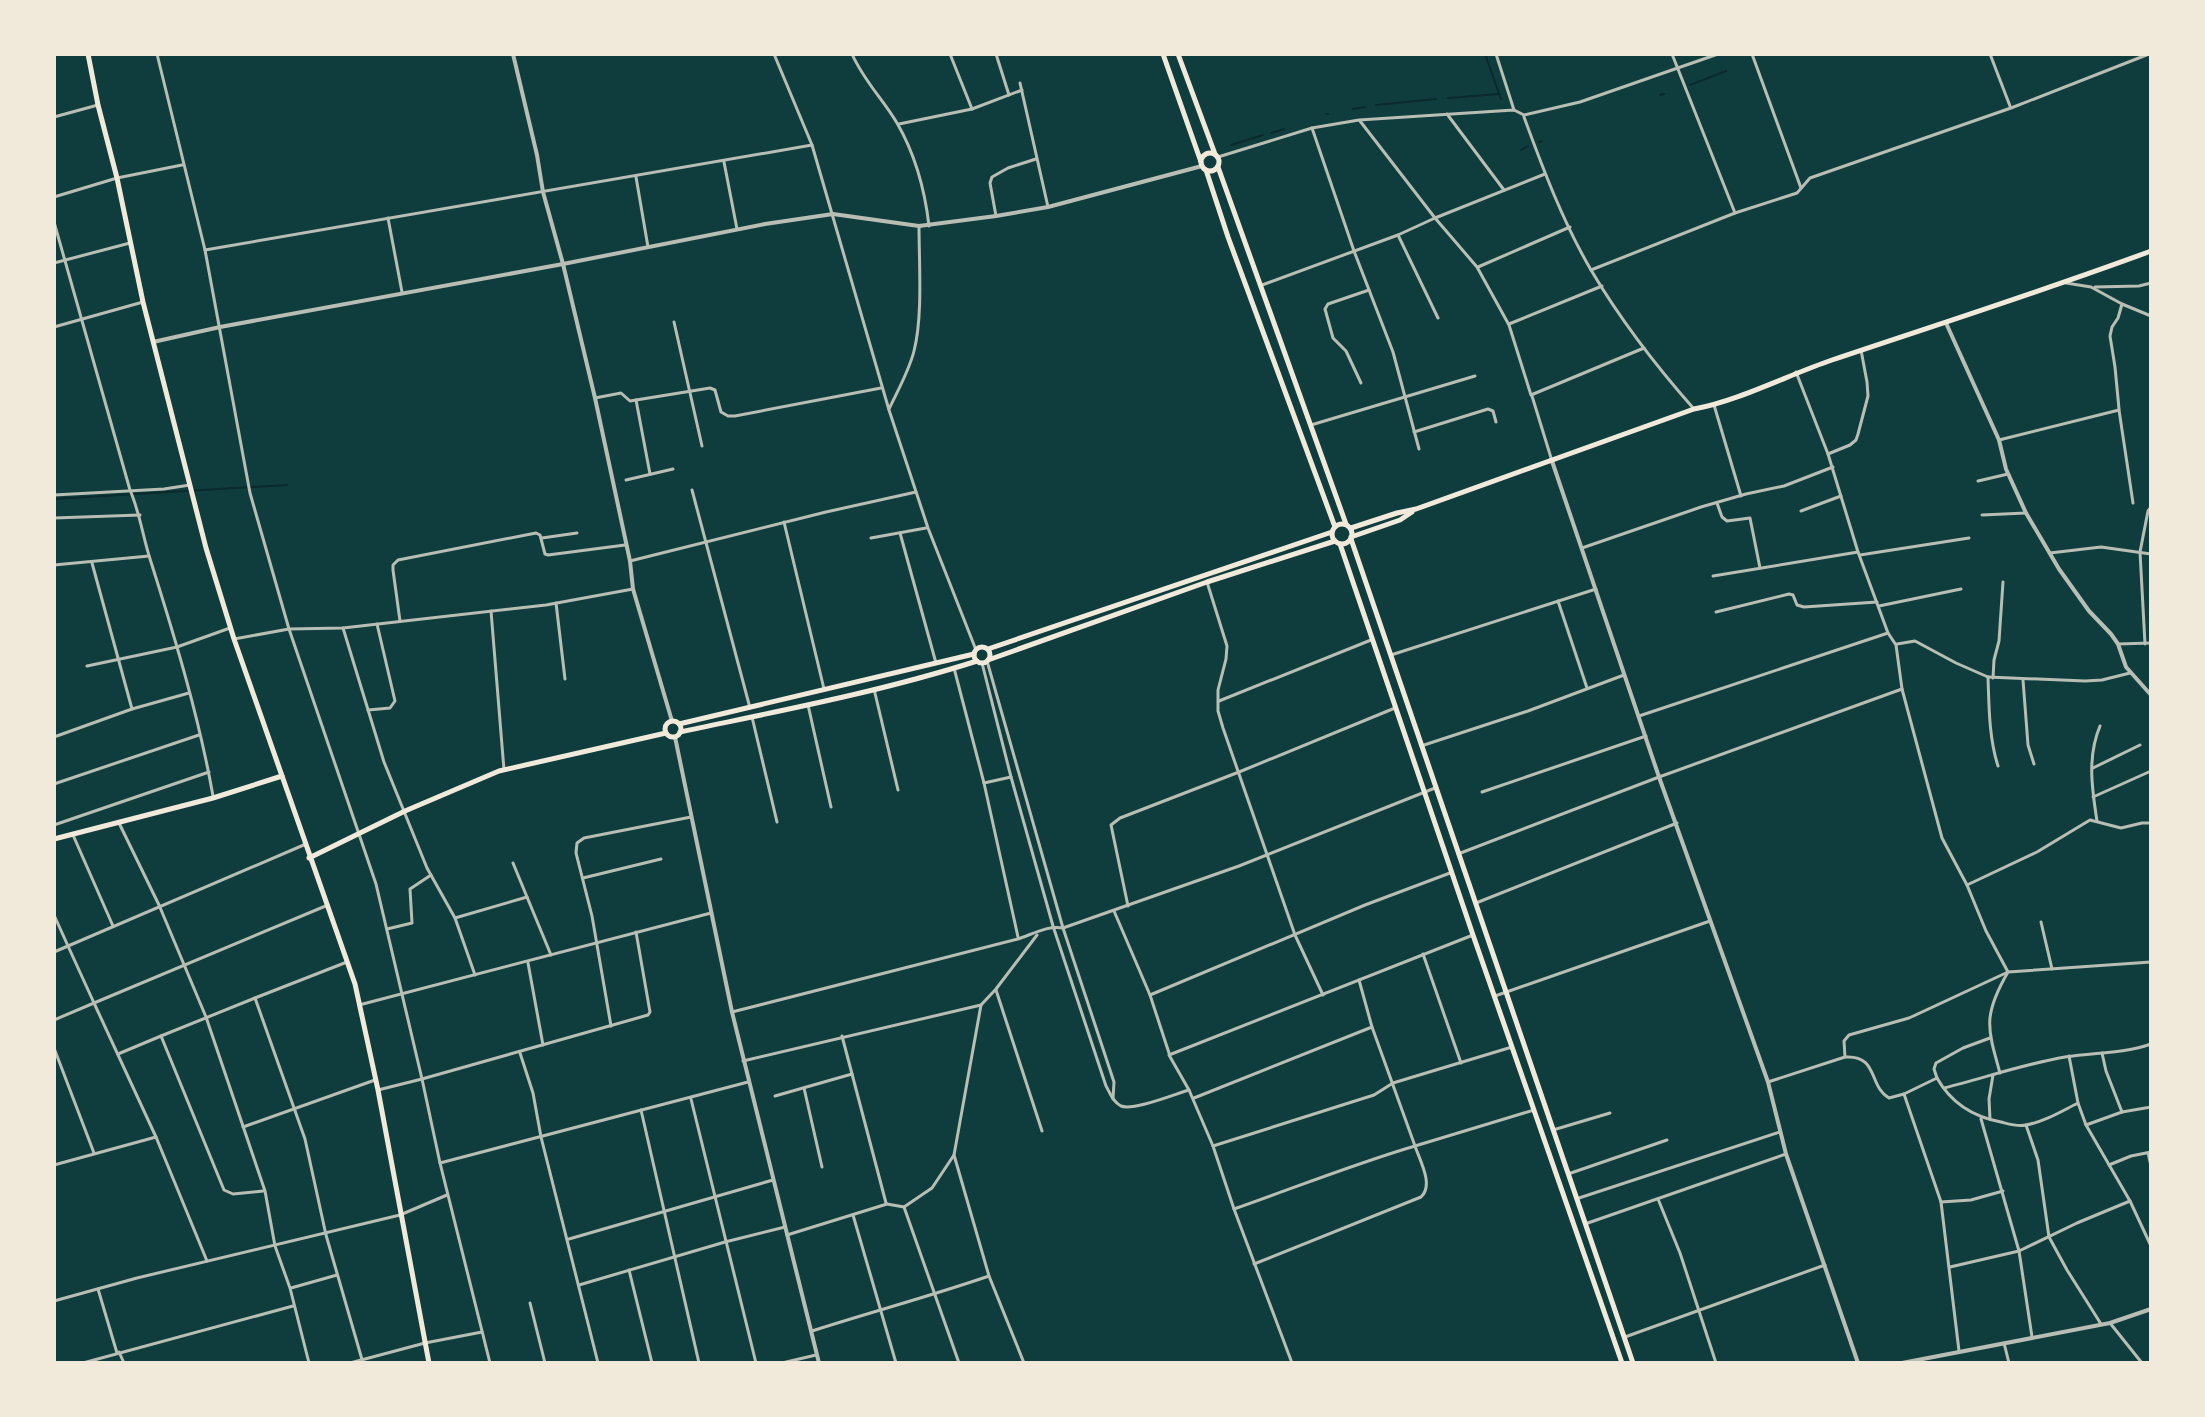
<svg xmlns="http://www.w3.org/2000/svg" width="2205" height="1417" viewBox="0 0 2205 1417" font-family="Barlow,sans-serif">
<rect width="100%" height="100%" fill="#0f3d3e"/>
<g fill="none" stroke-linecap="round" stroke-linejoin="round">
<!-- stream -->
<g stroke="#0a2a2b" stroke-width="2">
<path d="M1485 54 1501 99"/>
<path d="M1690 85 1726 71"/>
<path d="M1660 95 1664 94"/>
<path d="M1448 98 1499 94"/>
<path d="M1376 105 1436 99"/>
<path d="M1353 109 1365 107"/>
<path d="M1326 114H1328"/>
<path d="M1271 133 1284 129"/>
<path d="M1539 142 1542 141"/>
<path d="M1231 145 1263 135"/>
<path d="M1521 150 1528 146"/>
<path d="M54 499 287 485"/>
</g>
<!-- minor -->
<g stroke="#b8beb3" stroke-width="3">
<path d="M157 54 205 250 250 493 289 629 376 884 422 1079 648 1015 650 1012 636 932"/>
<path d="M774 54 812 145 889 410 928 528 976 650"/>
<path d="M852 54C864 81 882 98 897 123 915 154 925 191 929 226"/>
<path d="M950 54 972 109"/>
<path d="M996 54 1009 95"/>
<path d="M1496 54 1514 110"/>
<path d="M1672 54 1735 213"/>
<path d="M1752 54 1801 188"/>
<path d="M1990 54 2010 106"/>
<path d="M1020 83 1048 207"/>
<path d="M1447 114 1504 190"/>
<path d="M54 117 98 105"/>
<path d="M1524 117C1543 169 1563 222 1591 270 1620 319 1656 366 1694 409"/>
<path d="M1360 121 1435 218 1477 267 1509 325 1531 395 1644 348"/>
<path d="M899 124 972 109 1022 90"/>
<path d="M1312 128 1354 251 1393 352 1419 449"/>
<path d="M1218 157 1312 128 1359 120 1514 110 1524 115 1580 102 1718 54"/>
<path d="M724 162 737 229"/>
<path d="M636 177 648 247"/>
<path d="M54 197 117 178 182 165"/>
<path d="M996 216 990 183 992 177 1008 168 1036 159"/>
<path d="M388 218 402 292"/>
<path d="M54 222 130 490C140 513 143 538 151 562 175 638 199 717 213 796"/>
<path d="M1398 235 1438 318"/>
<path d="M205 250 812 145"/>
<path d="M54 263 130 243"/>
<path d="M1478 267 1570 227"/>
<path d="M1591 270 1735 213 1797 193 1810 178 2011 108 2149 54"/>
<path d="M2066 283 2091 287 2122 304 2151 316"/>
<path d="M1262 285 1398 235 1435 218 1545 174"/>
<path d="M2095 287 2139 286 2151 283"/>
<path d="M674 322 702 446"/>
<path d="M1509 324 1602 286"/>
<path d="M54 327 143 302"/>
<path d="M1361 383 1346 351 1333 338 1325 309 1328 304 1369 290"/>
<path d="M1532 396 1552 461"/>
<path d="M595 398 621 393 630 401 710 388 715 390 721 412 728 416H735L881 388"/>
<path d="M636 400 650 474"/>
<path d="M1714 405 1741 496"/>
<path d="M889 409C898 390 909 371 914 351 923 316 919 263 919 226"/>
<path d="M2119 409 2115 367 2110 336 2112 327 2118 318 2122 304"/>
<path d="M1311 425 1475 376"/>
<path d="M1414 432 1488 409 1493 411 1496 422"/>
<path d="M1999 440 2119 410 2133 503"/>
<path d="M1828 454 1850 445 1856 440 1858 434 1868 396 1867 382 1861 350"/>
<path d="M626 480 673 469"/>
<path d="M1978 481 2008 474"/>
<path d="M692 490 750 708"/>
<path d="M54 495 164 489 190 485"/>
<path d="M1717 503 1722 517 1727 521 1750 518 1760 568"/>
<path d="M1801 511 1841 496"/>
<path d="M1982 515 2026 513"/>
<path d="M54 518 140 515"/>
<path d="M784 522 824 689"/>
<path d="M900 533 936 663"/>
<path d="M542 538 577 533"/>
<path d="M871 538 926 528"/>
<path d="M1582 548 1701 507 1746 494 1784 486 1833 467"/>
<path d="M2050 553 2101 547 2151 554"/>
<path d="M1860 555 1969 538"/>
<path d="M630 561 826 512 916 492"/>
<path d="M92 563 132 709"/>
<path d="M54 565 149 556"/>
<path d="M1713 576 1858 552"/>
<path d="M1207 582 1227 646 1226 659 1218 690V711L1223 728 1295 935 1323 995"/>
<path d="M1558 601 1587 688"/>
<path d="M556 603 565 679"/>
<path d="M1879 606 1961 589"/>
<path d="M491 611 504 770"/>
<path d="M1716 612 1789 594 1793 595 1797 605 1804 607 1877 602"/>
<path d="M400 621 393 570V565L398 560 536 533 540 535 545 554 548 555 625 545"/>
<path d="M343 628 384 762 427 868 455 918 475 975"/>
<path d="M234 639 289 629 343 628 546 605 633 589"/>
<path d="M1897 644 1915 641 1956 663 1988 677 2085 681 2102 680 2130 673"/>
<path d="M2118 644 2151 643"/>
<path d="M2145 644 2140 552 2148 511 2151 507"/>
<path d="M1391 655 1596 589"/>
<path d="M987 661 1063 928 1114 1082 1113 1099"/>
<path d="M982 663 1011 777 1053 926 1106 1086C1110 1093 1113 1102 1121 1106 1133 1111 1175 1094 1189 1090L1213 1146 1234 1209 1292 1363"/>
<path d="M87 666 177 647 230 628"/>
<path d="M954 668 984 783 1018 937"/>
<path d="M1988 677C1989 707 1989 738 1998 766"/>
<path d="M1993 678 1994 660 1999 641 2003 582"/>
<path d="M2023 680 2028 745 2034 764"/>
<path d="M874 689 898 790"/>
<path d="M1902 689 1942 838 1967 885"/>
<path d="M1219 701 1371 640"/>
<path d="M808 705 831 807"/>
<path d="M368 710 390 708 395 701 377 624"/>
<path d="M1639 716 1888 633"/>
<path d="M752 717 777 822"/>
<path d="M54 737 132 709 189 693"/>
<path d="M1421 746 1528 711 1624 675"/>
<path d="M2093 768 2140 745"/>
<path d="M984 783 1011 777"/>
<path d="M54 784 199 735"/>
<path d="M1482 792 1646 736"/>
<path d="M2093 797 2151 771"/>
<path d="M2097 821C2092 789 2087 757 2100 726"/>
<path d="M119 823 159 905 206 1017 265 1191 275 1246 290 1288 309 1363"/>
<path d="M54 825 209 772"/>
<path d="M73 835 113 926"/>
<path d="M1458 854 1659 777 1902 689 1896 645 1888 633 1858 552 1828 454 1796 372"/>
<path d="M513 863 527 897"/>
<path d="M583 878 661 859"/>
<path d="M1476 903 1677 823"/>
<path d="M1128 906 1111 825 1120 818 1239 772 1395 708"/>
<path d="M1114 911 1150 995 1169 1053"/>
<path d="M54 915 68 946 54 952"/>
<path d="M455 918 527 897 551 955"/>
<path d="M2041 922 2052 969"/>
<path d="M387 929 412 923 410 889 431 875"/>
<path d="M1423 954 1461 1063"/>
<path d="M347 962 255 998 305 1139 326 1235 363 1363"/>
<path d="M528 963 543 1045"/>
<path d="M996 990 1042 1131"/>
<path d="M1150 995 1365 905 1450 873"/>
<path d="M1495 996 1710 921"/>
<path d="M255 998 161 1036 224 1190 233 1194 263 1191"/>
<path d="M359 1005 711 913"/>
<path d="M732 1012 1018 939C1033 934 1048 925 1063 928L1239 866 1435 788"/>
<path d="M54 1020 94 1003 68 946 306 844"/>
<path d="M611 1026 592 916 576 853 577 843 584 838 691 817"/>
<path d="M842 1036 886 1203"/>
<path d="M54 1048 94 1153"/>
<path d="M520 1053 533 1093 541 1137 598 1363"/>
<path d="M2102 1053 2106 1071 2122 1112"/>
<path d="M118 1054 161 1036"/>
<path d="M2069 1056 2078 1103"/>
<path d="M1845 1057 1844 1041 1849 1035 1909 1018 2008 972 2151 962"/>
<path d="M743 1061 981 1005"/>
<path d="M2000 1073C1987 1027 1983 1015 2008 972L1986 931 1967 885 2037 852 2090 820 2121 828 2142 823H2151"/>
<path d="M1937 1078 1934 1069 1936 1063 1963 1048 1990 1038"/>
<path d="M1768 1082 1845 1057C1879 1055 1868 1086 1889 1098L1904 1094 1937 1078C1951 1103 1974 1117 2001 1122 2009 1124 2018 1127 2026 1125 2044 1122 2062 1111 2078 1103L2086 1125 2122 1112 2151 1107"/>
<path d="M804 1088 822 1167"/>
<path d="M1944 1088C1984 1078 2024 1064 2065 1057 2094 1052 2123 1054 2151 1044"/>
<path d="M378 1090 422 1079 440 1163"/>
<path d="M1189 1090 1169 1055 1473 935"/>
<path d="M1904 1094 1941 1202 1959 1351"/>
<path d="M775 1096 852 1074"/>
<path d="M1194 1098 1372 1027"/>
<path d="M691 1099 756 1363"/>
<path d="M641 1110 699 1363"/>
<path d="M1981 1119 2019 1251 2032 1337"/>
<path d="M1990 1119 1989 1099 1993 1075"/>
<path d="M2026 1125 2038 1160 2049 1237 2067 1270 2101 1324"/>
<path d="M2086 1125 2130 1201 2151 1246"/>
<path d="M243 1127 375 1080"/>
<path d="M1553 1130 1610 1113"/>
<path d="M1213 1146 1374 1095 1393 1083 1512 1047"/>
<path d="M2148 1153 2151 1166"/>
<path d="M954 1155 989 1276 1024 1363"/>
<path d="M54 1165 156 1137"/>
<path d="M2109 1165 2131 1156 2151 1152"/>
<path d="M1568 1174 1667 1140"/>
<path d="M1579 1198 1780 1132"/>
<path d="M1658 1199 1680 1253 1716 1363"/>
<path d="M1941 1202 1971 1200 2003 1191"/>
<path d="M904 1207 959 1363"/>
<path d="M1234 1209C1294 1188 1354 1164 1415 1146L1372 1027 1359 980"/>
<path d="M853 1215 896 1363"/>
<path d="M1585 1224 1786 1154"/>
<path d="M787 1235 887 1204 904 1207 932 1188 954 1155 981 1005 996 989 1037 935"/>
<path d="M569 1239 773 1180"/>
<path d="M207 1261 156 1137 94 1003 328 905"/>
<path d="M1254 1264 1421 1197C1434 1185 1420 1161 1415 1146L1534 1110"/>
<path d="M1950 1267 2019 1251 2077 1223 2130 1201"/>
<path d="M629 1270 652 1363"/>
<path d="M579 1285 725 1242 785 1227"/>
<path d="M291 1288 337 1275"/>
<path d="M98 1289 117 1353"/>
<path d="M54 1301 137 1278 400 1215 447 1195"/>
<path d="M530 1303 545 1363"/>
<path d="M2110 1323 2142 1363"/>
<path d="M812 1331C871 1312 931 1296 989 1276"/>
<path d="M1625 1337 1825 1265"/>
<path d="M2004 1343 2009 1363"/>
<path d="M119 1352 124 1363"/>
<path d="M83 1363 293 1306"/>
<path d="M350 1363 425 1343 482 1332"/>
<path d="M490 1363 440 1163 748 1082"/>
<path d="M782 1363 816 1355"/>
</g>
<!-- tertiary -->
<g stroke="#b8beb3" stroke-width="4">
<path d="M513 54 537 155 543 192 563 264 595 398 630 561 633 589 672 721"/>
<path d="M1946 323 1999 440 2006 469 2026 513 2059 569 2089 611 2111 634 2118 644 2126 667 2151 695"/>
<path d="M153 342 220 327 563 264 765 224 833 214 919 226 996 216 1048 207 1202 166"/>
<path d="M1552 461 1659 777 1768 1082 1786 1154 1858 1363"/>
<path d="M675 737 732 1012 819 1363"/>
<path d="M1902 1363 2110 1323 2151 1309"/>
</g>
<!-- secondary -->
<g stroke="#f1e9da" stroke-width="5">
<path d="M88 54 98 105 117 178 143 302 206 548 234 639 355 984 378 1090 429 1363"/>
<path d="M1351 528 1397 513 1416 509 1694 409C1738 401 1788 375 1832 360 1939 324 2046 290 2151 251"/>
<path d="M1351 537 1400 520 1412 512"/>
<circle cx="982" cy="655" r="8"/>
<path d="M988 649 1332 532"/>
<path d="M988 660 1207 582 1335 541"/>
<circle cx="673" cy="729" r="8"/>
<path d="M679 724 974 654"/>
<path d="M680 732C779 711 880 692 977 661"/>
<path d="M54 839 213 798 282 776"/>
<path d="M309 858 405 811 499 771 666 733"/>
</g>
<!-- primary -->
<g stroke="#f1e9da" stroke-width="5">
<path d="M1163 54 1201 162"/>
<path d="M1178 54 1215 154"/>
<circle cx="1210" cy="162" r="9"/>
<path d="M1218 167 1346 524"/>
<path d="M1206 170 1228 237 1335 527"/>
<circle cx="1342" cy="534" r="10"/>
<path d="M1351 539 1633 1363"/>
<path d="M1340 544 1473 935 1622 1363"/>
</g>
</g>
<!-- border -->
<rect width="2205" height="1417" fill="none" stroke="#f1e9da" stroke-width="112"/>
</svg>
